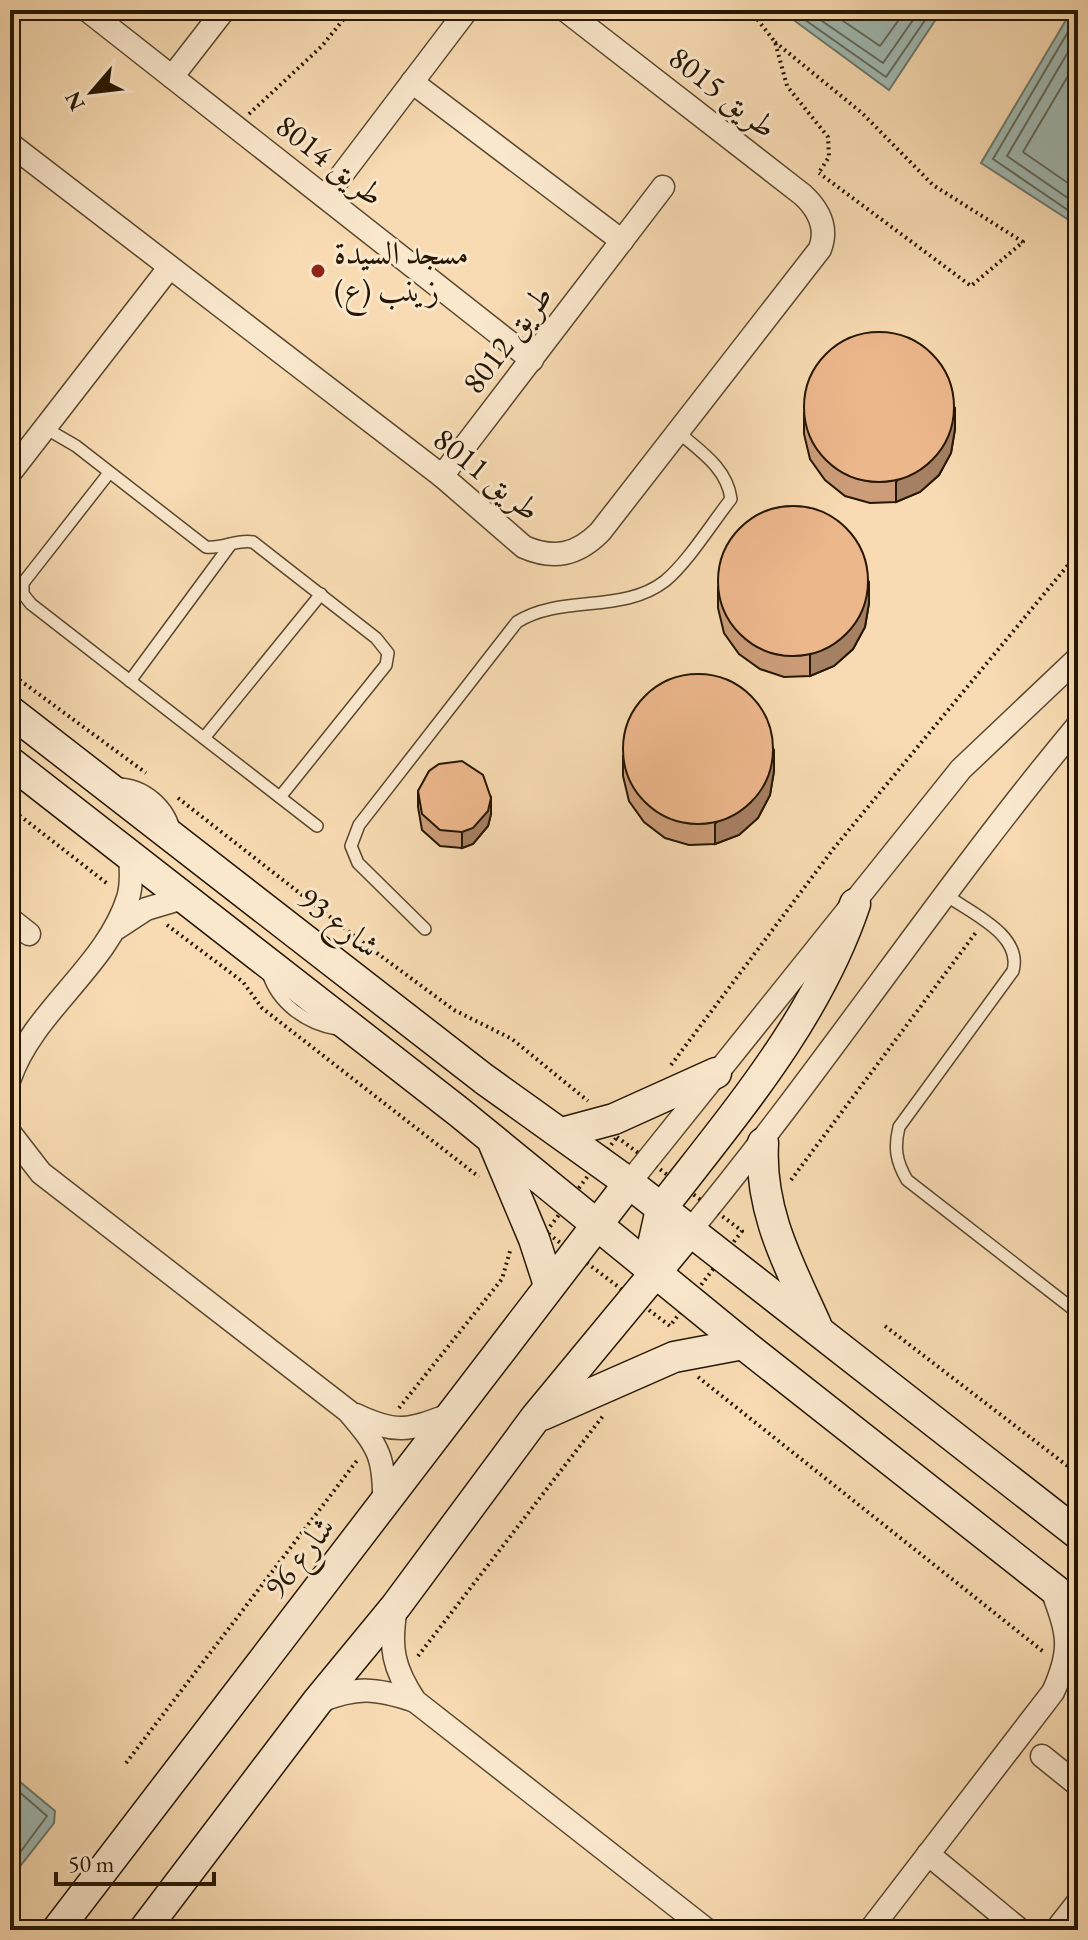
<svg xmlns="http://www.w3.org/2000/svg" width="1088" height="1940" viewBox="0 0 1088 1940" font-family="'EB Garamond',Amiri,serif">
<rect width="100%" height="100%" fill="#f8dbb2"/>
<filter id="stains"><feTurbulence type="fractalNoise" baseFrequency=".0025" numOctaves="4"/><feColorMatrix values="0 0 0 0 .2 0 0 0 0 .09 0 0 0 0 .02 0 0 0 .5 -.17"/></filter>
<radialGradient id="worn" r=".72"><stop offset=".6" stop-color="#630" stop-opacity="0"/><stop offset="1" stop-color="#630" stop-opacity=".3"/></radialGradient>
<!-- water -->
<g fill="#9fbab3" stroke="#6e796d" stroke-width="2">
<path d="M780 10H942L889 90Z"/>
<path d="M1072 10H1078V226L981 163Z"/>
<path d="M10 1780 20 1782 55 1811 54 1823 10 1879Z"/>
</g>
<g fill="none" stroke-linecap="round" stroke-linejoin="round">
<!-- shore -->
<g stroke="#62685b" stroke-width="2">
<path d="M791 10 886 77 932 10"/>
<path d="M806 10 883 63 920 10"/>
<path d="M827 10 880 46 906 10"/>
<path d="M1078 15 993 159 1078 217"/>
<path d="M1078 35 1007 156 1078 205"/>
<path d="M1078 59 1023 152 1078 190"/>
<path d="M10 1788 17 1790 47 1816 10 1866"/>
</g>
<defs>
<g id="lane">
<path d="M45 428 76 446 206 547C223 549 236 539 253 542L376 638 388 653 386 665 280 797"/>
<path d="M109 473 23 583V594L31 604 317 826"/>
<path d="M130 681 231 544"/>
<path d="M204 738 321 594"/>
<path d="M117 784C145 784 170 806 175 833"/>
<path d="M946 895C971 913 1023 935 1013 971L899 1127C894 1148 896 1161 907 1180L1078 1313"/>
<path d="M425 929 358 863 351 846 359 825 517 622C561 594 623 614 665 581 688 562 712 523 731 499 727 468 700 451 678 432"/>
<path d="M268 973C277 1003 306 1024 337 1029"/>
</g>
<g id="street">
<path d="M87 10 532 360"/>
<path d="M172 77 224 10"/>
<path d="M412 82 622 241"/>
<path d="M10 144 442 476 524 547C554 560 577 555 600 532L820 249C828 228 819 210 803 195L565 10"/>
<path d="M325 197 467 10"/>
<path d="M10 473 169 268"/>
<path d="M442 476 663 187"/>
<path d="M10 919 29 934"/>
<path d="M117 928 146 909 183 898"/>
<path d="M10 1078C34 1010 106 967 128 898 132 885 131 870 130 855"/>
<path d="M10 1133 41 1173 348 1411C379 1447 385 1457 384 1505"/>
<path d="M629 1183 961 769 1078 658"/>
<path d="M689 1232C825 1067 942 888 1078 725"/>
<path d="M356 1415C398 1435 409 1430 452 1414"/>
<path d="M396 1608C389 1647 393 1668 415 1701L707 1930"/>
<path d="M318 1702C357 1686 376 1688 415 1701"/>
<path d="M1042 1756 1078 1785"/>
<path d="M928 1854 1020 1930"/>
<path d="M870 1930 1053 1692C1074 1646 1067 1632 1051 1587"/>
<path d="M1056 1930 1078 1902"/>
</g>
<g id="secondary">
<path d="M10 711 484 1079 629 1183 1078 1534"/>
<path d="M10 762 459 1112 743 1344 1078 1608"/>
<path d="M562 1133 614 1119 716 1073"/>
<path d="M763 1143C759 1211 789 1265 816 1325"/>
<path d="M494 1144 534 1239 549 1285"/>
<path d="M656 1274 653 1245 661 1209C735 1113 816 1020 855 904"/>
<path d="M542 1415 674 1357 743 1344"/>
<path d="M57 1930 629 1183"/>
<path d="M144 1930 317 1702 396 1606 536 1417 689 1232"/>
</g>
</defs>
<!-- lane casing -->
<use href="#lane" stroke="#5a482f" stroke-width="14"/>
<!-- street casing -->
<use href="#street" stroke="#5a482f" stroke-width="25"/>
<!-- secondary casing -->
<use href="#secondary" stroke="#251703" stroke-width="33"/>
<!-- path -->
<g stroke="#251703" stroke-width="4" stroke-dasharray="2 4" stroke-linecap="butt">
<path d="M750 10 775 42 787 86 828 137 829 157 818 174"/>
<path d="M775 42 862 113 933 185 1023 242 971 286 819 173"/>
<path d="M249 114 322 46 351 10"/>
<path d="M10 673 146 773"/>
<path d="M178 798 366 945 454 1010 512 1039 588 1101"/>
<path d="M10 808 109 885"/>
<path d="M167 925 243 982 262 1008 479 1177"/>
<path d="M671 1065 834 848 1078 553"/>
<path d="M617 1137 742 1231 670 1326 546 1232Z"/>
<path d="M791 1180 977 931"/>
<path d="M885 1326 1078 1474"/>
<path d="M698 1377 1045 1653"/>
<path d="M399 1408 502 1279 510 1251"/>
<path d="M418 1656 603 1416"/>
<path d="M126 1763 359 1458"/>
</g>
<!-- lane -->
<use href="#lane" stroke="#fae8cd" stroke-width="11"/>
<!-- street -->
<use href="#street" stroke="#fae8cd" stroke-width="22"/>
<!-- secondary -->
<use href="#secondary" stroke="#fae8cd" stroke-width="30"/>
</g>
<!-- wall -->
<g fill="#cc9d78" stroke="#251703" stroke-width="2">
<path d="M804 413 955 429 951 453 939 475 920 492 896 502 870 503 845 496 825 480 810 459 804 434Z"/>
<path d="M718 587 869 603 865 627 853 649 834 666 810 676 784 677 760 669 739 654 724 633 718 608Z"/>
<path d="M623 756 774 771 770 795 758 818 739 835 715 844 689 845 665 838 644 822 629 801 623 776Z"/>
<path d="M418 791 491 814 488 826 473 844 462 848 440 846 422 830 418 807Z"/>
</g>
<!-- shaded-wall -->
<g fill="#a68062" stroke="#251703" stroke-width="2">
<path d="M955 409V429L951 453 939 475 920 492 896 502V482Z"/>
<path d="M869 583V603L865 627 853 649 834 666 810 676V655Z"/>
<path d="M774 751V771L770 795 758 818 739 835 715 844V824Z"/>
<path d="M491 798V814L488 826 473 844 462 848V832Z"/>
</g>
<!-- building -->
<g fill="#edb78c" stroke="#251703" stroke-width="2">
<circle cx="879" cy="407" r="75"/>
<circle cx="793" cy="581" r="75"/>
<circle cx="698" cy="749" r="75"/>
<path d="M462 761 483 775 491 798 488 811 473 828 462 832 440 830 422 814 418 791 429 771 439 764Z"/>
</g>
<!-- markers -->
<circle fill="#8f2418" stroke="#fae8cd" stroke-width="3" cx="318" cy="271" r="8"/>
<g text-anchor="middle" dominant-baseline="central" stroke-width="6" stroke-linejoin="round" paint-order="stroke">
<!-- street labels -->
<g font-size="32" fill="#251703" stroke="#fae8cd">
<text transform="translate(723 92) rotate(38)">طريق 8015</text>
<text transform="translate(330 160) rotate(38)">طريق 8014</text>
<text transform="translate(507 339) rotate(-53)">طريق 8012</text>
<text transform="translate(487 474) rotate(39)">طريق 8011</text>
<text transform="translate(339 922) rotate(38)">شارع 93</text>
<text transform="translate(299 1557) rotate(-52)">شارع 96</text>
</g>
<!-- poi labels -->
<g font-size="32" fill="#251703" stroke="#fae8cd" text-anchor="start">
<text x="334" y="253">مسجد السيدة<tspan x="334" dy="37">زينب (ع)</tspan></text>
</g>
</g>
<!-- margin -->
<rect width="1088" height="1940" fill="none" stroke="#f8dbb2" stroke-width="40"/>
<rect x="12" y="12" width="1064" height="1916" fill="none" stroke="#251703" stroke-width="4"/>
<rect x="20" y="20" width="1048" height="1900" fill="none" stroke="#251703" stroke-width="2"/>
<!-- north arrow -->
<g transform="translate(92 92) rotate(242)" stroke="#fae8cd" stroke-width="6" paint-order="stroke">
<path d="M0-6L14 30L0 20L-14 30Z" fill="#251703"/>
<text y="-12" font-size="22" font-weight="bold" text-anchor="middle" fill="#251703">N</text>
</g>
<!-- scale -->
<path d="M56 1872v12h158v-12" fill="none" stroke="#251703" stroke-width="4"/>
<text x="68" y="1872" font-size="24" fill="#251703" stroke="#fae8cd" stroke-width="6" paint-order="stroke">50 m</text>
<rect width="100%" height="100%" filter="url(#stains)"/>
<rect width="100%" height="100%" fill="url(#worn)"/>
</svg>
